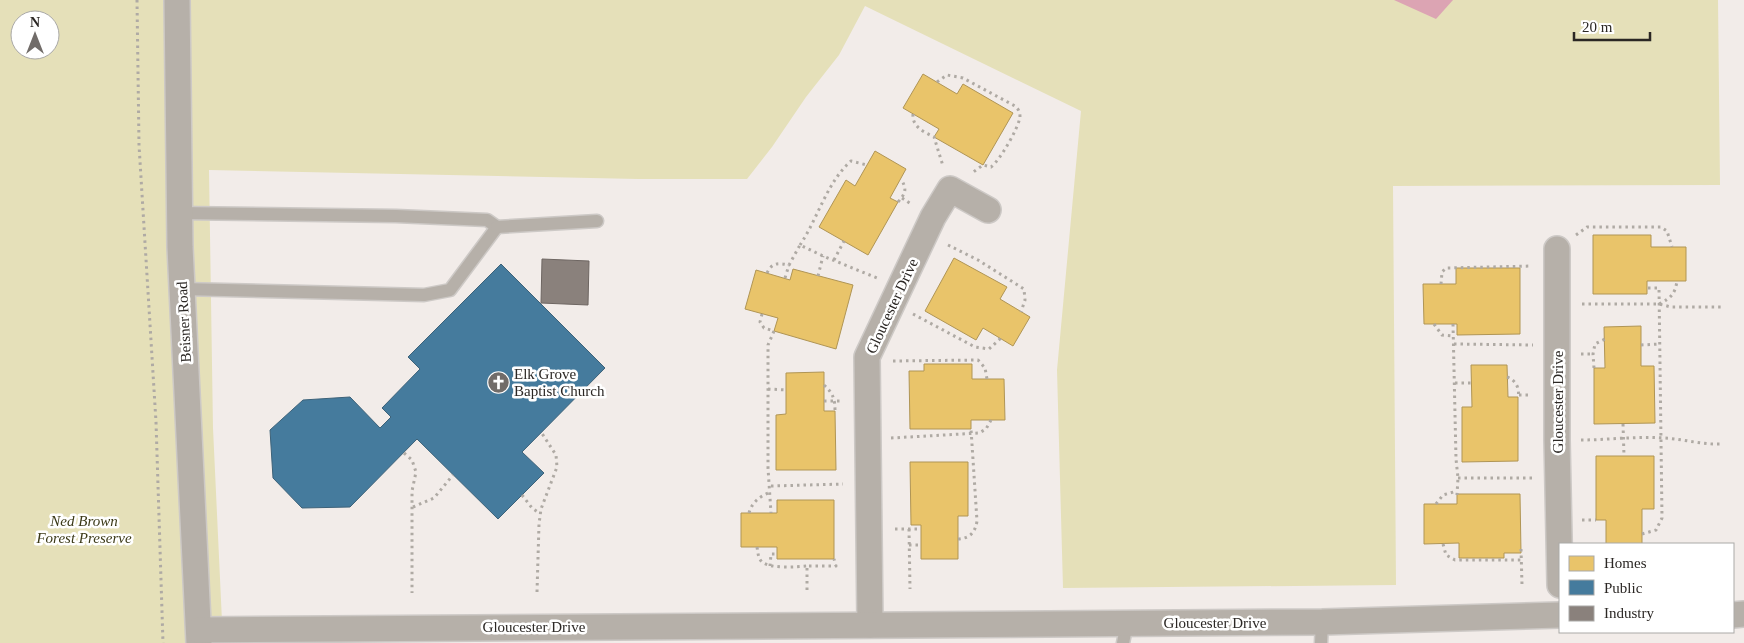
<svg xmlns="http://www.w3.org/2000/svg" width="1744" height="643" viewBox="0 0 1744 643" font-family="Georgia,serif">
<rect width="100%" height="100%" fill="#f2ece9"/>
<!-- green -->
<path fill="#e5e0b9" fill-rule="evenodd" d="M0 0H1718L1720 185 1393 186 1396 585 1063 588 1057 370 1081 111 865 6 839 55 806 97 772 147 747 179H638L209 170 213 428 223 643H0ZM20 20H50V50H20Z"/>
<!-- water -->
<path fill="#dca4b3" d="M1394 0H1453L1436 19Z"/>
<!-- homes -->
<g fill="#e9c46a" stroke="#b09555">
<path d="M923 74 957 94 963 84 1013 113 983 165 934 137 939 129 903 108Z"/>
<path d="M875 151 906 169 890 198 898 202 868 255 819 227 846 180 855 186Z"/>
<path d="M1593 235H1651V247H1686V281H1647V294H1593Z"/>
<path d="M954 258 1007 287 1000 299 1030 317 1013 346 983 328 976 340 925 311Z"/>
<path d="M1456 268H1520V334L1457 335V324H1424L1423 284H1456Z"/>
<path d="M793 269 853 285 836 349 774 331 778 318 745 309 756 270 790 280Z"/>
<path d="M1641 326V366H1654L1655 423 1594 424V368H1605L1604 327Z"/>
<path d="M924 364H972V379H1004L1005 420H971V429H910L909 371H924Z"/>
<path d="M1471 365H1507L1508 397H1518V461L1462 462V407H1472Z"/>
<path d="M824 372V411H835L836 470H776V415L786 414V373Z"/>
<path d="M1596 456H1654V509H1642V544H1606V520H1596Z"/>
<path d="M910 462H968V516H958V559H921V525H911Z"/>
<path d="M1457 494H1520L1521 553H1504V558H1459V543L1424 544V504H1457Z"/>
<path d="M777 500H834V559H777V547H741V513H777Z"/>
</g>
<!-- public -->
<path fill="#457b9d" stroke="#3d6279" d="M501 264 605 368 522 452 544 473 498 519 417 439 350 507 302 508 273 478 270 430 303 400 350 397 380 428 391 417 382 408 420 369 408 357Z"/>
<!-- industry -->
<path fill="#8a817c" stroke="#6e6662" d="M542 259 589 261 588 305 541 303Z"/>
<g fill="none" stroke-linecap="round" stroke-linejoin="round">
<defs>
<g id="service">
<path d="M179 213 396 216 487 220 497 227 450 290 424 295 182 289"/>
<path d="M497 227 597 221"/>
<path d="M1123 643 1127 623"/>
<path d="M1321 643 1322 622"/>
</g>
<g id="minor">
<path d="M177 0 180 247 199 643"/>
<path d="M1557 249V440L1560 585"/>
<path d="M1733 615 1744 614"/>
<path d="M870 625 867 357 933 217 950 189 988 210"/>
<path d="M199 630 1322 622 1560 615"/>
</g>
</defs>
<!-- service casing -->
<use href="#service" stroke="#cdc9c6" stroke-width="15"/>
<!-- minor casing -->
<use href="#minor" stroke="#cdc9c6" stroke-width="28"/>
<!-- path -->
<g stroke="#afaaa4" stroke-width="3" stroke-dasharray="2.5 4" stroke-linecap="butt">
<path d="M137 0 139 145 156 422 163 643"/>
<path d="M937 82 947 75 963 78 1015 106C1019 110 1020 112 1020 117 1018 129 1000 160 991 167L983 165 972 173"/>
<path d="M913 114C912 127 924 132 934 137L943 166"/>
<path d="M902 198 911 204"/>
<path d="M898 202C906 193 907 189 901 179"/>
<path d="M1576 235 1587 227H1661L1667 231 1672 247"/>
<path d="M800 245C818 218 827 182 851 161L867 165"/>
<path d="M948 245 978 260 1024 289 1025 300 1021 312"/>
<path d="M834 260 844 241"/>
<path d="M767 273C772 262 779 263 789 265L800 245 823 256 877 278"/>
<path d="M818 276 823 256"/>
<path d="M785 278 789 265"/>
<path d="M1441 284 1442 272 1446 268 1532 266"/>
<path d="M1582 304H1659L1671 307H1721"/>
<path d="M1659 304C1671 298 1675 294 1677 281"/>
<path d="M762 314 760 322 764 328 774 331 768 345V468L771 513"/>
<path d="M913 314 975 347 989 349 1001 338"/>
<path d="M1434 324 1442 335 1454 336"/>
<path d="M1453 324 1456 459 1458 478 1457 495"/>
<path d="M1454 344 1533 345"/>
<path d="M1641 345 1660 344"/>
<path d="M1581 354H1593"/>
<path d="M893 361 978 360 985 368 987 379"/>
<path d="M1594 368 1593 354 1595 344 1605 339"/>
<path d="M1507 377C1516 380 1520 389 1518 397"/>
<path d="M1455 383H1472"/>
<path d="M824 385C833 393 835 399 835 411"/>
<path d="M768 389 786 390"/>
<path d="M1519 395H1532"/>
<path d="M824 401H842"/>
<path d="M1623 424 1624 456"/>
<path d="M891 438 979 433 986 429 991 420"/>
<path d="M1581 440C1608 440 1636 436 1664 438 1684 439 1702 445 1722 444"/>
<path d="M404 453 412 460 416 472 412 491V593"/>
<path d="M1458 478H1533"/>
<path d="M771 486 843 484"/>
<path d="M522 495 532 508 539 513"/>
<path d="M1436 504 1443 495 1457 491"/>
<path d="M413 507 434 498 453 475"/>
<path d="M749 513C752 502 760 496 771 492"/>
<path d="M1582 520H1596"/>
<path d="M895 529H921"/>
<path d="M909 529 910 589"/>
<path d="M1642 534 1656 530 1662 518 1659 288H1647"/>
<path d="M958 539C970 538 975 533 977 521L971 429"/>
<path d="M1443 544 1446 555 1455 560H1521"/>
<path d="M909 545H921"/>
<path d="M757 547C758 553 758 558 762 562 771 569 796 567 807 566"/>
<path d="M1521 549 1522 585"/>
<path d="M770 566 771 554H777"/>
<path d="M807 590V566H836L834 559"/>
<path d="M537 592 539 524 541 509 557 467 556 455 541 432"/>
</g>
<!-- service -->
<use href="#service" stroke="#b6b0a9" stroke-width="12"/>
<!-- minor -->
<use href="#minor" stroke="#b6b0a9" stroke-width="25"/>
</g>
<!-- icons -->
<defs>
<symbol id="church-disc" viewBox="-11 -11 22 22"><circle r="9.5" fill="#716c69" stroke="#fff"/><path d="M-1.2-6h2.4v3.5h3.3v2.4h-3.3V6h-2.4V-.1h-3.3v-2.4h3.3Z" fill="#fff"/></symbol>
</defs>
<g fill-rule="evenodd">
<use href="#church-disc" x="486" y="370" width="25" height="25"/>
</g>
<g text-anchor="middle" dominant-baseline="central" stroke-width="5" stroke-linejoin="round" paint-order="stroke">
<!-- street labels -->
<g font-size="15" fill="#2b2724" stroke="#fff">
<text transform="translate(892 306) rotate(-65)">Gloucester Drive</text>
<text transform="translate(184 322) rotate(-93)">Beisner Road</text>
<text transform="translate(1558 402) rotate(-90)">Gloucester Drive</text>
<text x="1215" y="623">Gloucester Drive</text>
<text x="534" y="627">Gloucester Drive</text>
</g>
<!-- poi labels -->
<g font-size="15" fill="#2b2724" stroke="#fff" text-anchor="start">
<text x="514" y="374">Elk Grove<tspan x="514" dy="17">Baptist Church</tspan></text>
</g>
<!-- park labels -->
<g font-size="15" font-style="italic" fill="#3b3917" stroke="#fff">
<text x="84" y="521">Ned Brown<tspan x="84" dy="17">Forest Preserve</tspan></text>
</g>
</g>
<!-- legend -->
<rect x="1559" y="543" width="175" height="90" fill="#ffffff" stroke="#aaa9a7"/>
<rect x="1569" y="556" width="25" height="15" fill="#e9c46a" stroke="#aaa9a7"/>
<text x="1604" y="568" font-size="15" fill="#2b2724">Homes</text>
<rect x="1569" y="580" width="25" height="15" fill="#457b9d" stroke="#aaa9a7"/>
<text x="1604" y="593" font-size="15" fill="#2b2724">Public</text>
<rect x="1569" y="606" width="25" height="15" fill="#8a817c" stroke="#aaa9a7"/>
<text x="1604" y="618" font-size="15" fill="#2b2724">Industry</text>
<!-- north arrow -->
<g transform="translate(35 35)"><circle r="24" fill="#ffffff" stroke="#aaa9a7"/>
<path d="M0-4L9 19L0 12L-9 19Z" fill="#716c69"/>
<text y="-8" font-size="14" font-weight="bold" text-anchor="middle" fill="#2b2724">N</text>
</g>
<!-- scale -->
<path d="M1574 32v8h76v-8" fill="none" stroke="#2b2724" stroke-width="2.5"/>
<text x="1582" y="32" font-size="15" fill="#2b2724" stroke="#ffffff" stroke-width="4" paint-order="stroke">20 m</text>
</svg>
